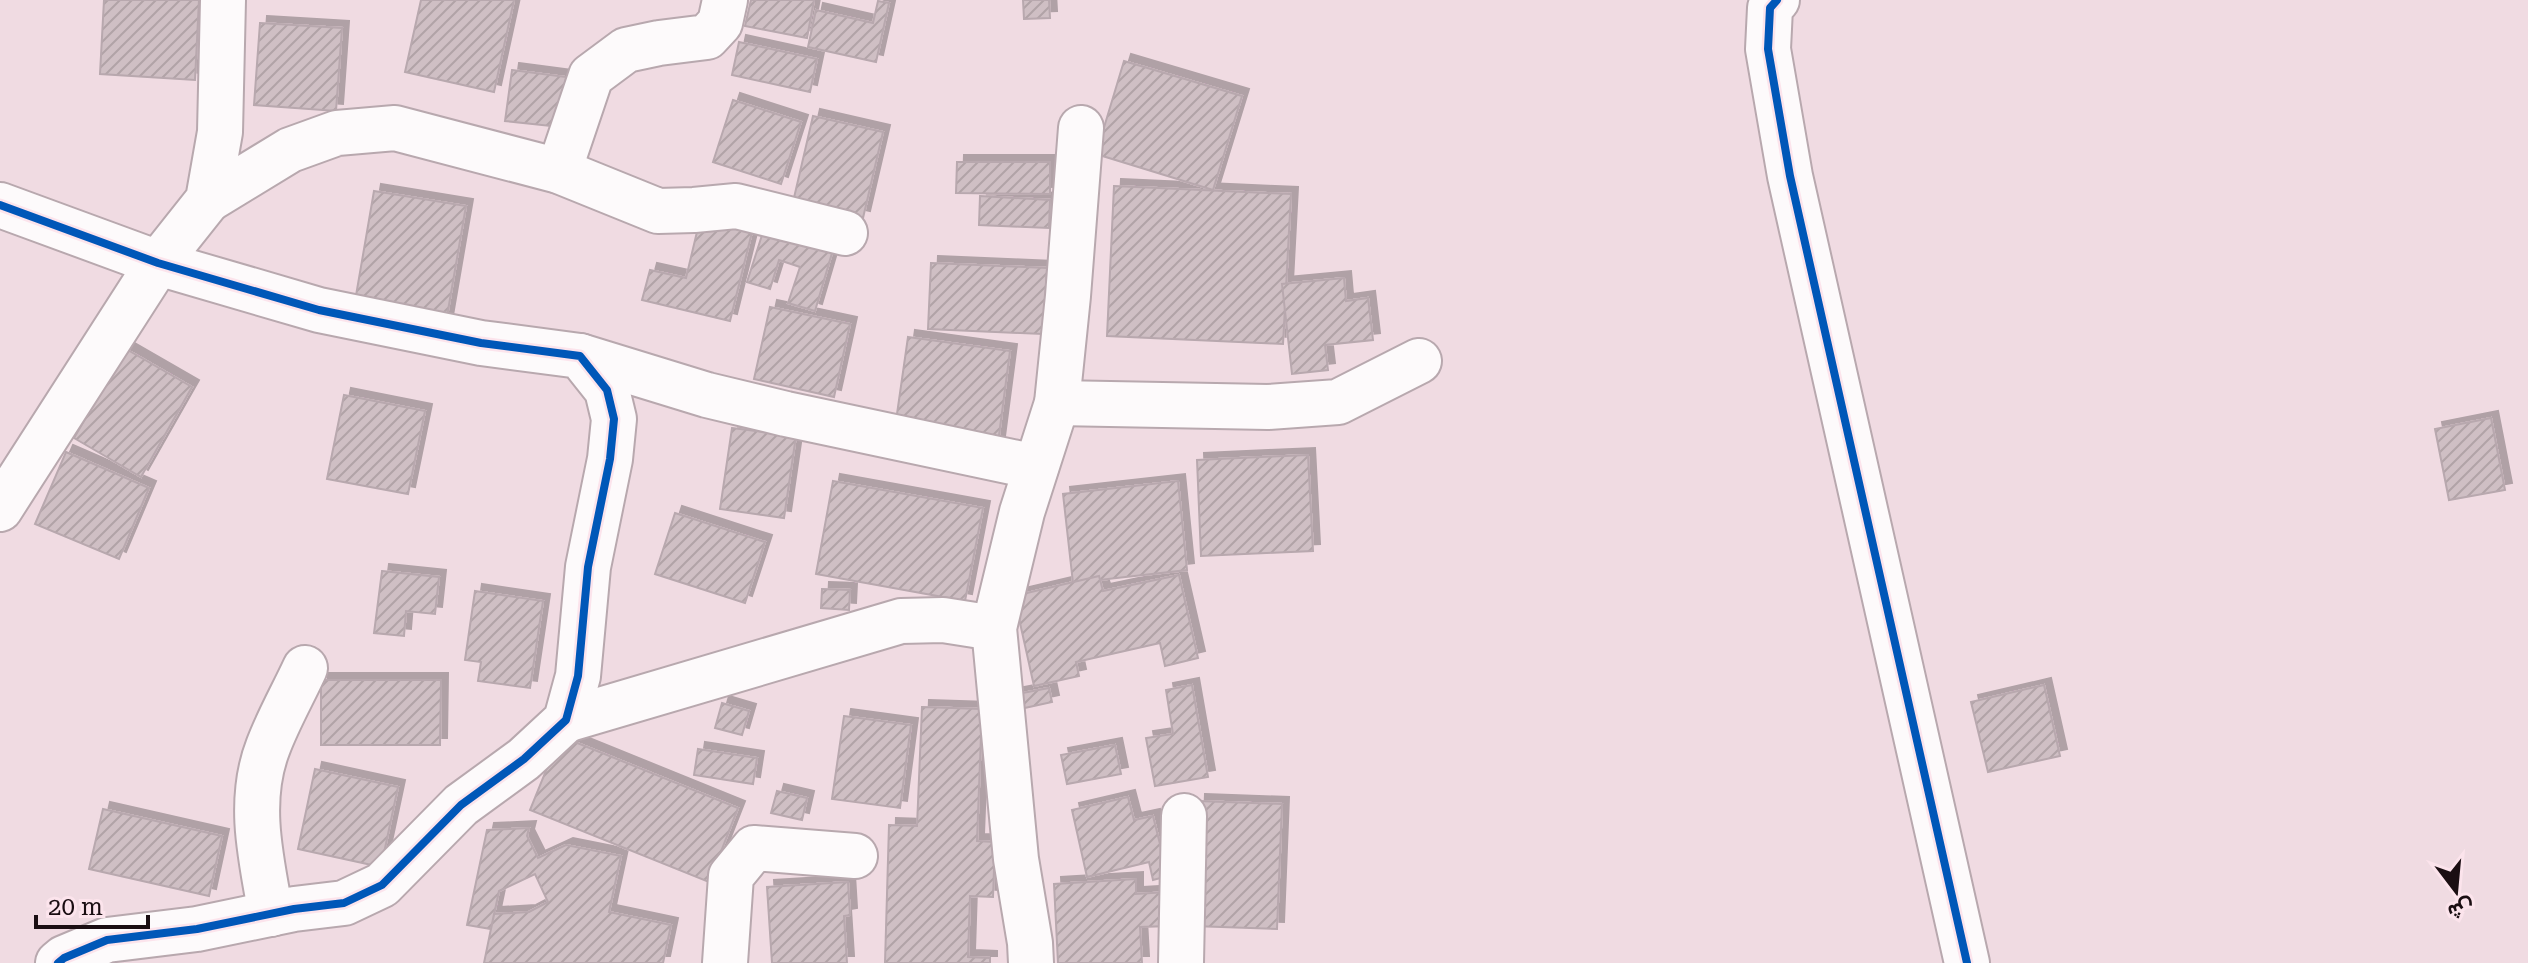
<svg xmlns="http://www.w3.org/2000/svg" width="2528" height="963" viewBox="0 0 2528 963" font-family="'Roboto Serif',Vazirmatn,serif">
<defs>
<pattern id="building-hatch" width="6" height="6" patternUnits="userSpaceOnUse" patternTransform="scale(2)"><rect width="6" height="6" fill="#cfbfc4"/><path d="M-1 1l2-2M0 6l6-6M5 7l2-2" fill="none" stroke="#b1a3a7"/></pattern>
<filter id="shadow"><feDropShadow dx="7" dy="-7" stdDeviation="0" flood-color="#0004"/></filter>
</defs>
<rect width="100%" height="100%" fill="#f0dbe2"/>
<!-- building -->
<g fill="url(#building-hatch)" stroke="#b8a8ae" stroke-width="2" filter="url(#shadow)">
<path d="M104 0H199L195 80 100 74Z"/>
<path d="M421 0H514L494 92 405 72Z"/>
<path d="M751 0H814L807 38 745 26Z"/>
<path d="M1023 0H1049L1050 18 1024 19Z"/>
<path d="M878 1 889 3 876 62 808 47 816 10 873 23Z"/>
<path d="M260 23 342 28 336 111 254 105Z"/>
<path d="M739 42 817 59 810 92 732 75Z"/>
<path d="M1124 61 1242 96 1213 190 1096 154Z"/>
<path d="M512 70 566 77 560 127 505 121Z"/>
<path d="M733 100 801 122 781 184 713 162Z"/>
<path d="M813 116 883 132 863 218 793 202Z"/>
<path d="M957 162H1050V194L956 193Z"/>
<path d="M1114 186 1291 194 1283 344 1107 336Z"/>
<path d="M374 191 466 206 445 328 353 313Z"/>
<path d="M980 196 1050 200 1049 228 979 225Z"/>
<path d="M701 215 753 228 730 321 642 300 650 270 686 278Z"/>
<path d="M763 232 832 253 815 311 788 303 800 267 779 260 770 289 747 282Z"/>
<path d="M931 263 1047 268 1043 334 928 329Z"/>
<path d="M1344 278 1346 301 1368 298 1373 340 1325 345 1328 370 1292 374 1282 284Z"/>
<path d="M770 307 850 324 834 397 754 379Z"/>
<path d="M908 337 1010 351 998 443 895 428Z"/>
<path d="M126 349 192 387 141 477 74 438Z"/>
<path d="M344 395 425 411 408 494 327 479Z"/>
<path d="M2491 418 2505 490 2449 500 2435 429Z"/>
<path d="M732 428 796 436 784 518 720 509Z"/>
<path d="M66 452 149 488 119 559 35 524Z"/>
<path d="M1308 455 1313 551 1201 556 1197 460Z"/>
<path d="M833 481 983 508 965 601 816 574Z"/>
<path d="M1178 481 1187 570 1073 583 1063 494Z"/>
<path d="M675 513 765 542 745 603 655 574Z"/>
<path d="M382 571 439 577 435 614 406 611 404 636 374 633Z"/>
<path d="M1179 575 1198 658 1165 666 1160 643 1076 662 1079 676 1034 686 1014 596 1099 576 1103 591Z"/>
<path d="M822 589 850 590 849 610 821 608Z"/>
<path d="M475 591 543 601 530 688 478 681 481 662 465 660Z"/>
<path d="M321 680H441L440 745H321Z"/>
<path d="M1192 685 1208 777 1155 786 1146 738 1173 734 1166 690Z"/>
<path d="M2044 685 2060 756 1988 772 1971 702Z"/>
<path d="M1049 688 1052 702 1020 709 1017 694Z"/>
<path d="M722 703 749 711 742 735 715 728Z"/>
<path d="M922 707 982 709 977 841 995 842 993 897 970 896 968 957 990 958V963H885L889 825 917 826Z"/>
<path d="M844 716 911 725 900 808 832 799Z"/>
<path d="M560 736 738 808 709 882 530 810Z"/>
<path d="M1115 745 1121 774 1067 784 1061 755Z"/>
<path d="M698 749 757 758 753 784 694 775Z"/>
<path d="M315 769 398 787 381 867 298 849Z"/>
<path d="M777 791 807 798 802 820 771 813Z"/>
<path d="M1128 797 1134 820 1153 816 1168 876 1153 880 1149 862 1087 877 1072 810Z"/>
<path d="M1198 801 1282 804 1277 929 1193 926Z"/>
<path d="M103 809 222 836 209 896 89 869Z"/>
<path d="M529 828 527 836 538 858 566 845 621 856 609 912 671 925 663 963H484L494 914 529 912 548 902 535 874 499 891 491 929 467 925 487 830Z"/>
<path d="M1136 879V894L1168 892 1170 926 1140 927 1142 963H1058L1054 884Z"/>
<path d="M848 882 850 915 844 916 847 963H772L767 887Z"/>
</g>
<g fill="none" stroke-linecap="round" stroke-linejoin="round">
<defs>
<g id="street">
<path d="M1777 0 1770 8 1768 49 1790 176 1967 963"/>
<path d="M559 171 591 76 626 50 659 43 707 37 720 23 725 0"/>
<path d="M208 200 290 150 337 133 395 128 559 171 658 211 694 210 736 206 845 233"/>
<path d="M0 205 158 263 319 310 481 343 580 356 607 390 614 419 610 459 588 567 578 676 566 720 524 759 461 805 382 885 344 903 294 909 197 929 107 940 64 958 58 963"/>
<path d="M580 356 707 395 786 414 1036 467"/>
<path d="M1057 403 1268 407 1338 402 1419 361"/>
<path d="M0 509 158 263 208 200 220 132 223 0"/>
<path d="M566 720 901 621 943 620 994 628"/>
<path d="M271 914C261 859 247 801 268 747 278 720 293 694 305 668"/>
<path d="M725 963 731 876 754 848 855 856"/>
<path d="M1031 963 1030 943 1016 859 994 628 1022 512 1057 403 1068 296 1081 128"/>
<path d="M1181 963 1184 816"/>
</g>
</defs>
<!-- street casing -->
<use href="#street" stroke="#b8a8ae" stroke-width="48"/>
<!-- street -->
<use href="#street" stroke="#fdfafb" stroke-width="44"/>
<defs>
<g id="cycleway">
<path d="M1777 0 1770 8 1768 49 1790 176 1967 963"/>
<path d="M0 205 158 263 319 310 481 343 580 356 607 390 614 419 610 459 588 567 578 676 566 720 524 759 461 805 382 885 344 903 294 909 197 929 107 940 64 958 58 963"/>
</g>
</defs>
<!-- cycleway casing -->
<use href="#cycleway" stroke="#fce4ec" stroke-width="13"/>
<!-- cycleway -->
<use href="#cycleway" stroke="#0057b8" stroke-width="8"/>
</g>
<!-- north arrow -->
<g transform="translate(2456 891) rotate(164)" stroke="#fce4ec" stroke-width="6" paint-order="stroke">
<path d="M0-6L14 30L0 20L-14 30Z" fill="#1a0e12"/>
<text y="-12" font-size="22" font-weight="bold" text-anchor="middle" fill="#1a0e12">ش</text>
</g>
<!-- scale -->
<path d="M36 915v12h112v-12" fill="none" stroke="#1a0e12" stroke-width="4"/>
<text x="48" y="915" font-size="24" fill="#1a0e12" stroke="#fce4ec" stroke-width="6" paint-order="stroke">20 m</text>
</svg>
